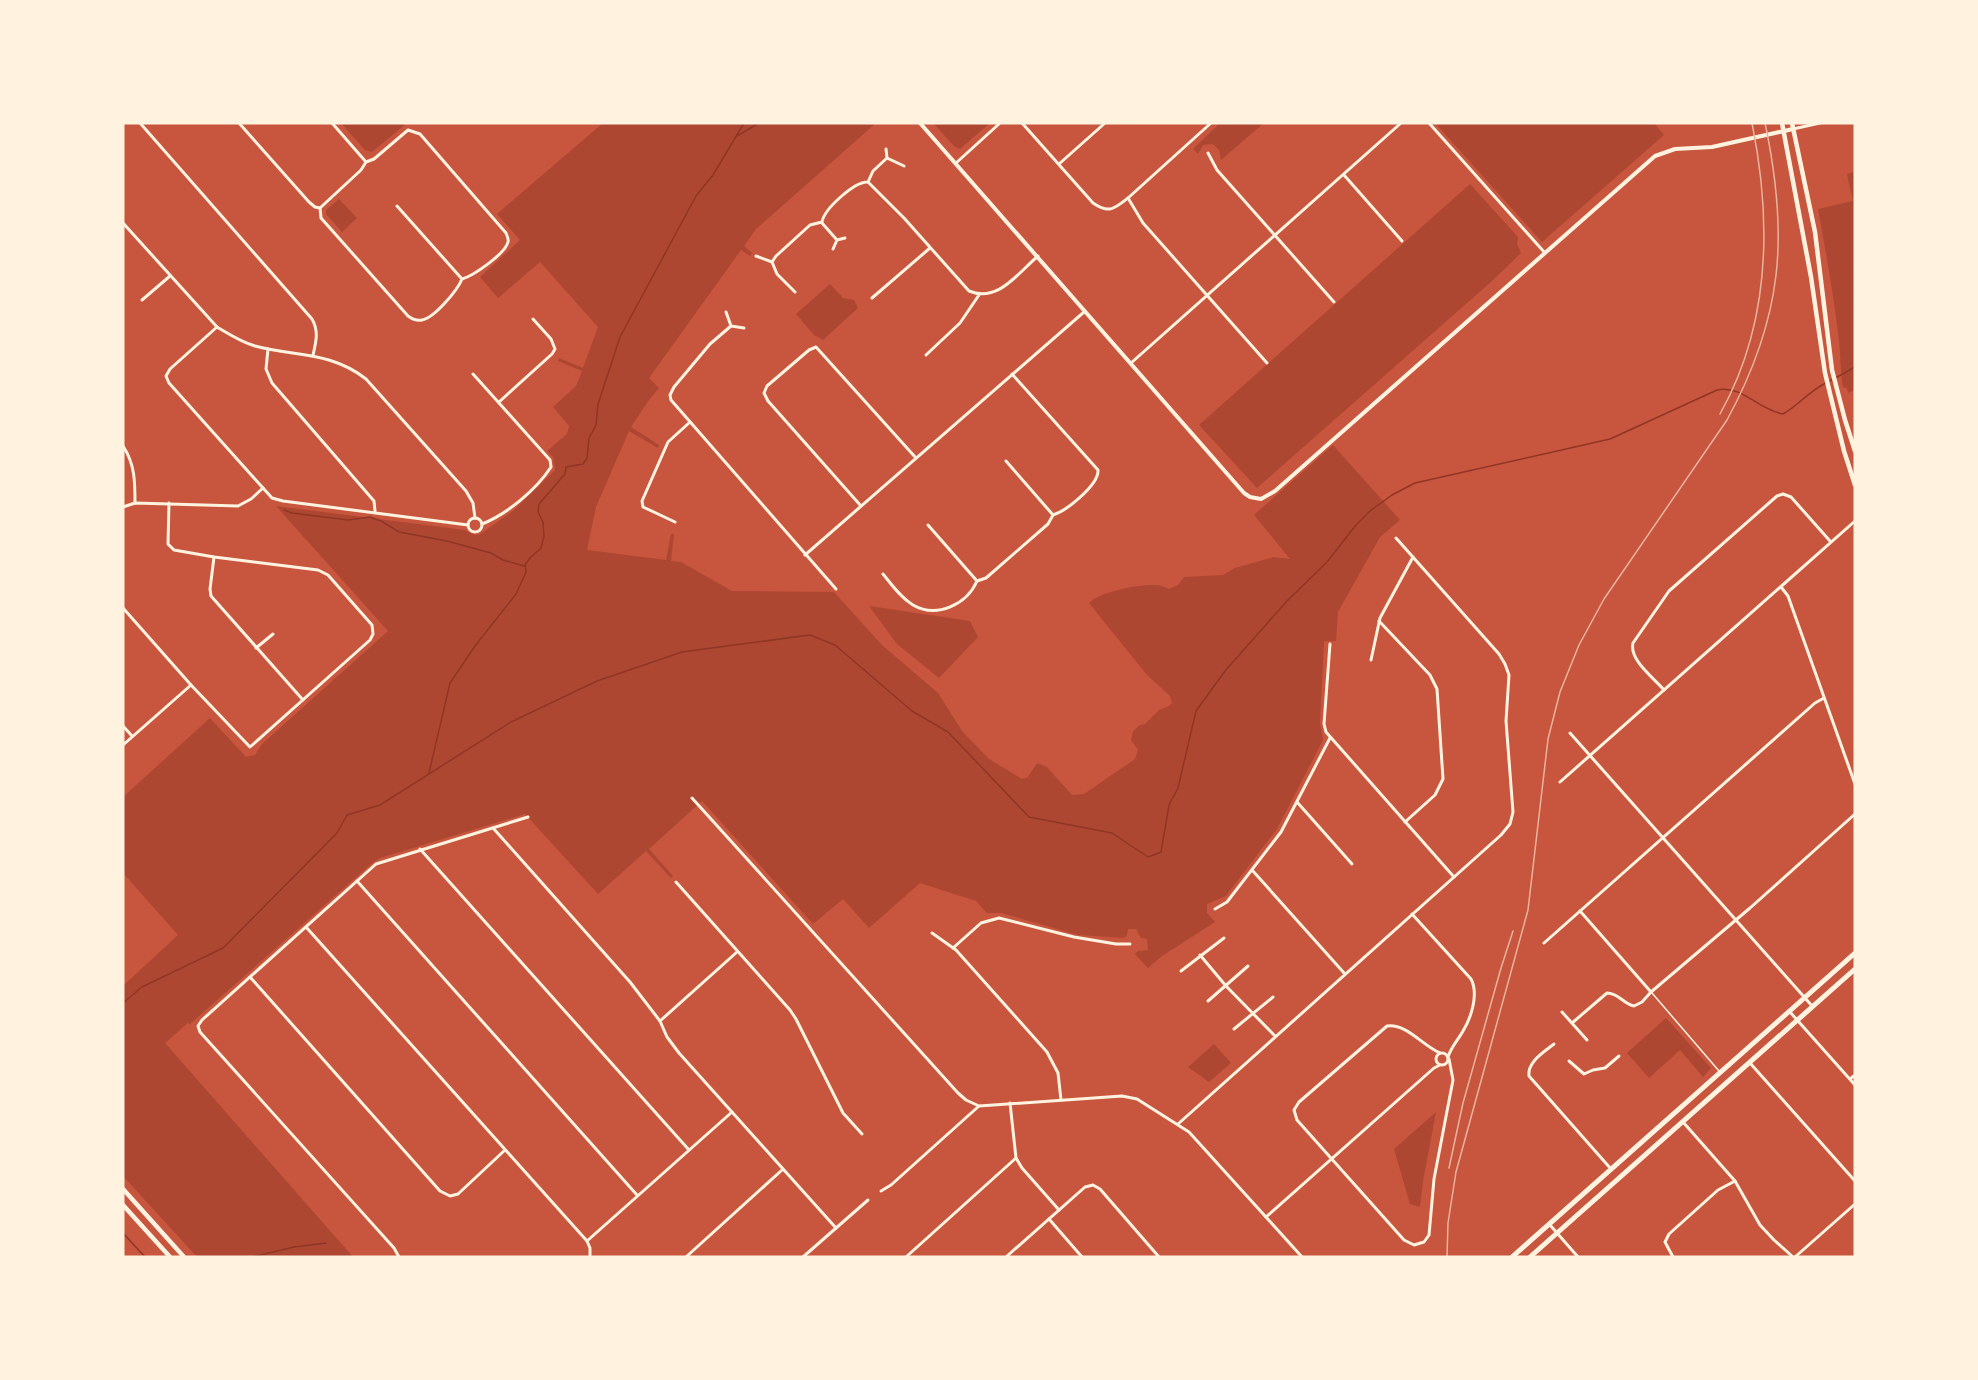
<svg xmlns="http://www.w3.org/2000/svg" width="1978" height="1380" viewBox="0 0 1978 1380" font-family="Georgia,serif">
<rect width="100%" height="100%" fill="#c8553d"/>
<!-- green -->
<g fill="#ae4732">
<path d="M341 123H407L372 152 365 150Z"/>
<path d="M603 123H876L756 229 744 246 752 253 750 256 741 250 649 378 659 388 649 400 631 427 659 445 658 448 629 431 596 507 587 550 666 560 671 534H674L671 561 681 562 732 591 834 592 882 645 938 693 962 731 989 759 1022 779 1028 777 1037 763 1047 767 1072 795 1084 794 1135 759 1138 750 1131 740 1133 731 1140 725 1145 724 1159 710 1169 706 1172 703 1170 696 1147 675 1089 603C1099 592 1139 584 1155 585 1160 585 1165 587 1169 589L1178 585 1184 577 1223 575 1235 568 1274 557 1290 559 1254 515 1333 445 1400 520 1380 537 1338 612 1336 641H1324L1320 722 1323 740 1277 829 1226 896 1207 904V913L1215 922 1162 956 1148 968 1135 954 1138 951 1148 950 1147 939 1141 938 1136 929H1128L1127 935 1124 938 1078 935 1001 913H987L976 901 920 883 869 928 843 899 813 924 702 801 649 849 673 876 671 878 646 851 598 894 525 814 380 858 370 865 190 1024 188 1023 165 1043 353 1257H197L123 1176V986L178 935 123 873V797L210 718 246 757 255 755 262 744 388 631 276 506 465 530 472 534 479 535 513 511 555 470 553 457 547 451 567 434 569 426 553 407 576 386 582 371 558 361 559 358 583 368 598 327 540 262 498 298 480 277 520 240 497 214Z"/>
<path d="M933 123H990L960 149 955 147Z"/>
<path d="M1220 123H1264L1221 160 1219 150 1213 144 1203 145 1198 154 1193 149Z"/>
<path d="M1435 123H1654L1664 135 1542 242Z"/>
<path d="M1855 172V390L1848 393 1847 388 1843 387C1840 372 1841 357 1839 341 1834 297 1826 253 1818 209L1853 201 1847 174Z"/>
<path d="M1470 184 1518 237 1517 244 1521 253 1492 281 1257 488 1199 425Z"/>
<path d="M339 199 357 218 342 232 326 214V210Z"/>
<path d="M830 284 843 298 854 300 858 308 823 340 814 335 796 314Z"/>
<path d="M869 606 970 621 978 637 939 678 897 644Z"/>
<path d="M1666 1018 1711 1068 1703 1077 1680 1050 1649 1078 1627 1053Z"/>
<path d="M1214 1044 1231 1063 1209 1082 1188 1067Z"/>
<path d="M1436 1112 1423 1181 1420 1207 1410 1204 1394 1149Z"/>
</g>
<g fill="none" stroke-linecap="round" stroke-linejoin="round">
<!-- stream -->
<g stroke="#8f3625" stroke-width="1.5">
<path d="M737 136 759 123"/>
<path d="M1830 381 1855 367"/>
<path d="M284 510 292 513 348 520 370 517 381 521 399 532 447 541 491 553 503 560 524 566"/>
<path d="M429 773 450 683 475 646 516 594 526 572 525 565 530 558 541 548 544 536 543 522 538 512 539 504 565 474 566 467 583 464 587 458 589 438 596 425 598 404 620 337 696 196 713 175 744 123"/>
<path d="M123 1003 142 987 223 948 337 833 347 815 380 805 511 722 597 681 682 652 810 635 835 645 912 711 948 732 1029 817 1112 833 1148 857 1161 852 1169 805 1178 788 1196 711 1225 671 1287 601 1327 562 1356 525 1370 511 1392 495 1415 483 1610 439 1717 390C1743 385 1758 410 1783 414 1799 405 1809 391 1826 383"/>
<path d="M123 1233 145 1257"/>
<path d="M252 1257 294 1247 326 1243"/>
</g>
<!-- service -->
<path stroke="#fff3e0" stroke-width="1.5" d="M1652 993 1719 1071"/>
<!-- minor -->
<g stroke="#fff3e0" stroke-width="3">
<path d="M140 123 312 319C319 331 316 342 313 355"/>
<path d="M239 123 309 202 315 207 320 208"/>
<path d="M332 123 366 162"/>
<path d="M1022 123 1093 203C1109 214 1114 209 1128 198L1211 123"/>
<path d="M1429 123 1545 253"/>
<path d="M1793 129 1820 123"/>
<path d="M408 130 420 134 506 233C507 236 509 239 508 242 505 254 473 276 462 279 457 291 434 318 422 320 416 321 412 319 408 316L321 218 320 208 361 170 366 162 374 159Z"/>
<path d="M886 149 887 158 904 166"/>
<path d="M1208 153 1217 170 1334 302"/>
<path d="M956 163 1000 123"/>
<path d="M1059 164 1105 123"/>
<path d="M1344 175 1402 241"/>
<path d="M868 182 904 218 969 291C998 303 1018 273 1038 256"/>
<path d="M1128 198 1143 223 1267 363"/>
<path d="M397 206 462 279"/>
<path d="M123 223 217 327C229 334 241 342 255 346 295 357 330 351 366 379L466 491 473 503 475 518"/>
<path d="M822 223 837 240"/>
<path d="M833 249 837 240 845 238"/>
<path d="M756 256 772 262"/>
<path d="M795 292 777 274 772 262 776 256 810 225 822 222C824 209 855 181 868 182L873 171 887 158"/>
<path d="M872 298 930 248"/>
<path d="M142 300 170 276"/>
<path d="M726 312 731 326 744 328"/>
<path d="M731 326 710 344 674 387 670 395 671 400 836 589"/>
<path d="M217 327 170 369 166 376 169 383 272 498 283 501 468 525"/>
<path d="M268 349 266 369 272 383 374 501 375 511"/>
<path d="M926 355 960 323 979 295"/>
<path d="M1131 363 1401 123"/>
<path d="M473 374 550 460 551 467C536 490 507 514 482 524"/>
<path d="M499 402 552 354 555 349 551 339 533 319"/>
<path d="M123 446C135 464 135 482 135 503"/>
<path d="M1006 461 1053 515"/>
<path d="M861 506 768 401 764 393 767 386 809 350 816 347 916 458"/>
<path d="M123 507 135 503 238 506 251 499 263 488"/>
<circle cx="475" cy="525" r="7"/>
<path d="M675 522 643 507 642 501 668 442 690 422"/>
<path d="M928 525 977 581"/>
<path d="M805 555 1084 312"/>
<path d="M214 557 210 589 211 596 303 700"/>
<path d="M883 574C892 585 901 598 913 605 937 619 967 604 977 581L986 578 1048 524 1053 515C1066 511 1099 485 1098 470L1012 374"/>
<path d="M1781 587 1788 596 1855 784"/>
<path d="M123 608 191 685 250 747 370 640 373 634 372 625 328 575 318 570 214 557 174 550 168 544 169 503"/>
<path d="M1379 621 1430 675 1437 689 1443 779 1435 795 1405 822"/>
<path d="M1330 644 1324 724 1326 732 1454 877"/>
<path d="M256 648 273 634"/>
<path d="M1371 660 1380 618 1413 557"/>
<path d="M1664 690C1654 678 1629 660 1633 643L1669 591 1777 496 1783 494 1791 497 1830 541"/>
<path d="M123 726 132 736"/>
<path d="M1570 733 1813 1007"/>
<path d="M123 745 191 685"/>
<path d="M1560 782 1855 521"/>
<path d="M692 798 958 1093 966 1100 979 1106 1122 1096 1137 1099 1189 1132 1302 1257"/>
<path d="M1297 802 1352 864"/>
<path d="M493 828 630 982 660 1021 667 1037 679 1053 836 1228"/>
<path d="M420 849 689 1150"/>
<path d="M1252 870 1345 974"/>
<path d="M357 881 637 1195"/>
<path d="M676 882 790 1010 796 1019 843 1113 862 1134"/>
<path d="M1215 909 1227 902 1281 832 1330 738"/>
<path d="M1580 911 1651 992 1750 908 1855 814"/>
<path d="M1412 914 1471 979C1479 994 1471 1018 1463 1031 1458 1040 1451 1047 1448 1057"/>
<path d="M306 927 587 1241"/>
<path d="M932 933 956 950 1047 1052 1058 1073 1061 1100"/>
<path d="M1544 943 1815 703 1824 698"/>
<path d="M953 948 981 923 999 918 1074 937 1116 944H1130"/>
<path d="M1200 955 1226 986 1275 1036"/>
<path d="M1181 971 1224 938"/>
<path d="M250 977 440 1191 450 1196 458 1194 505 1150"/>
<path d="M1208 1001 1248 966"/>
<path d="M1562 1012 1587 1040"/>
<path d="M1790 1012 1855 1085"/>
<path d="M660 1021 737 952"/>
<path d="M1572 1023 1607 993C1619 993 1623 1004 1634 1006L1642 1002 1651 992"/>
<path d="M1234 1029 1273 997"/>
<path d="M1554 1044C1544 1052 1527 1062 1529 1076L1611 1169"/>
<circle cx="1442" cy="1059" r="6"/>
<path d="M1440 1053C1423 1046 1406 1023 1387 1026L1299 1102 1294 1110 1297 1120 1404 1240 1414 1245 1424 1242 1429 1235 1434 1179 1453 1080 1449 1059"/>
<path d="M1569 1061 1584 1074 1593 1070 1605 1068 1619 1056"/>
<path d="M1750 1063 1855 1181"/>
<path d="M1850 1079 1855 1075"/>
<path d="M1010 1103 1016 1158 1022 1168 1059 1210"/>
<path d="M1683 1122 1735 1181 1760 1225 1774 1240 1793 1257"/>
<path d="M1178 1124 1501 835 1510 824 1513 812 1506 721 1509 675 1505 664 1499 654 1396 538"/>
<path d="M881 1191 891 1185 979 1106"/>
<path d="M1266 1217 1434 1068 1440 1065"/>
<path d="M1049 1219 1082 1257"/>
<path d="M1550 1225 1578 1257"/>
<path d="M399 1257 394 1248 200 1032 198 1026 202 1020 376 864 528 817"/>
<path d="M590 1257V1248L587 1241 732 1112"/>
<path d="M686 1257 782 1170"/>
<path d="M803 1257 868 1200"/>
<path d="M906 1257 1016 1158"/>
<path d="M1006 1257 1085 1187 1093 1185 1100 1189 1159 1257"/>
<path d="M1673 1257 1665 1242 1669 1234 1718 1190 1735 1181"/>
<path d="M1795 1257 1855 1204"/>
</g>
<!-- tertiary -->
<path stroke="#fff3e0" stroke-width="4" d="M920 123 1244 493 1250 497 1261 499 1275 491 1655 156 1675 149 1712 147 1793 129"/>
<!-- secondary -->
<g stroke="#fff3e0" stroke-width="4.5">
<path d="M1782 123 1811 277 1825 373 1844 451 1855 485"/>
<path d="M1792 123 1815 232 1832 370 1845 420 1855 451"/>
<path d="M123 1189 184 1257"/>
<path d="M123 1205 170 1257"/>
</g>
<!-- primary -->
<g stroke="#fff3e0" stroke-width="5">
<path d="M1512 1257 1855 953"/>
<path d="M1530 1257 1855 969"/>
</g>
<!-- rail -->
<g stroke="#e9b49f" stroke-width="1.5">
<path d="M1720 414C1770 325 1772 222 1752 123"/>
<path d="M1449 1168 1463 1103 1501 968 1513 931"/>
<path d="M1447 1257 1448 1223 1456 1172 1528 910 1548 739 1560 692 1579 645 1604 599 1727 420C1783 317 1789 236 1765 123"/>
</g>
</g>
<!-- border -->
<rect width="1978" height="1380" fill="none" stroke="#fff3e0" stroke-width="249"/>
</svg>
